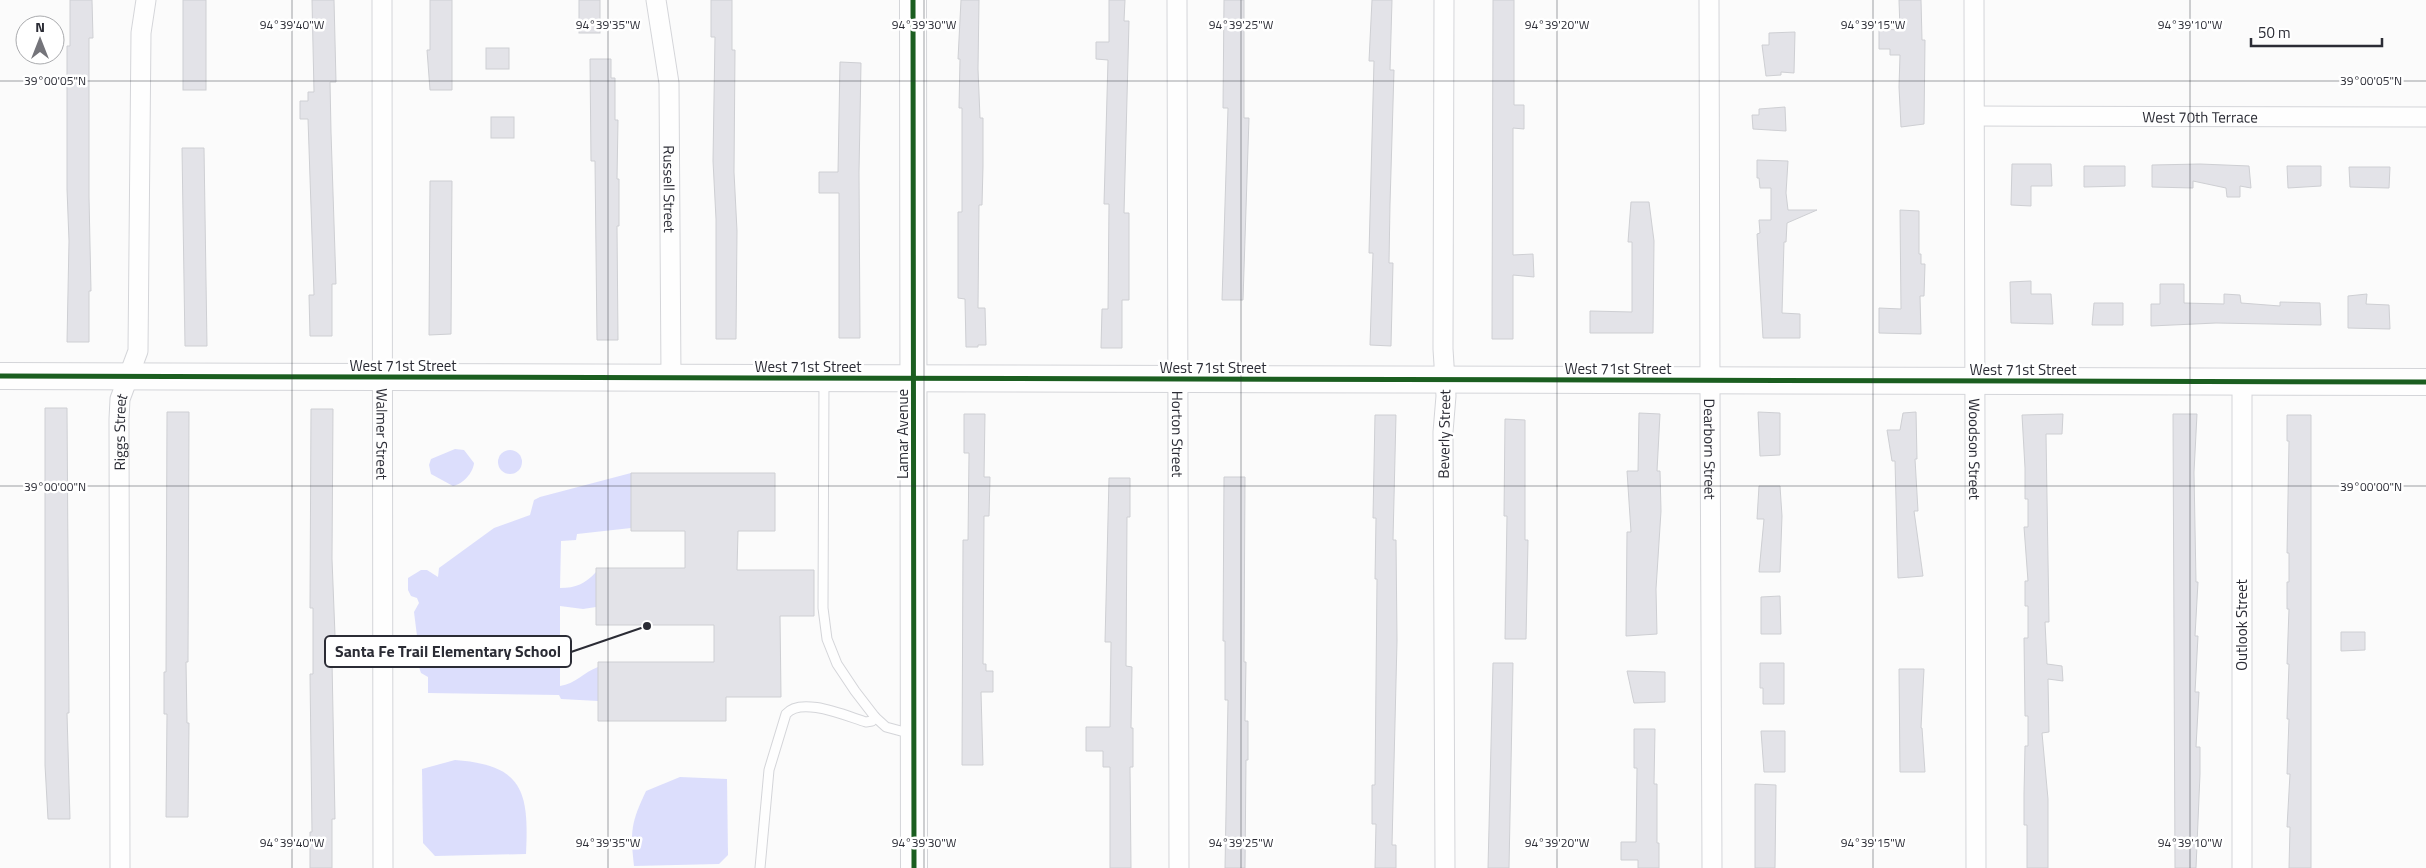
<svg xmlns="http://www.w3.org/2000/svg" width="2426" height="868" viewBox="0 0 2426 868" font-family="'Titillium Web',sans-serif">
<rect width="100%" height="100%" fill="#fbfbfb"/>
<!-- green -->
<g fill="#dcdefc">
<path d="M455 449 464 450 474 463C473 473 463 484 453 486L431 474 429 465 431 459Z"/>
<circle cx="510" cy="462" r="12"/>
<path d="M631 473V528L577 534 576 540 561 541 560 588C576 588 585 584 596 572V607L583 609 560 606V686C575 684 584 672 598 667V701L561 699 559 695 428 693V677L421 673 412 646 417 636 414 612 419 603 417 598 411 596 408 590V578L421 570H427L438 577 439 568 494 528 530 515 534 500 540 497Z"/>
<path d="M455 760C523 765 529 791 526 854L435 856 423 843 422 769Z"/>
<path d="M680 777 727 779 728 855 719 864 634 866C630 831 631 823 646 791Z"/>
</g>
<!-- building -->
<g fill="#e3e3e8" stroke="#cecfd3">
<path d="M70 0H92L93 38H89V197L91 291H89V342H67L69 241 67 189V46H70Z"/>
<rect x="183" y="0" width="23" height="90"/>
<path d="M312 0H334L336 82H330L331 132 336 284H332V336H310L309 295H314L308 119H300V101H308V92H314Z"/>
<path d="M430 0H452V90H430L427 50H430Z"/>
<rect x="579" y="0" width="21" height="33"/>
<path d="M711 0H732V50H735L734 172 737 231 736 339H716V219L713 161 715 37H711Z"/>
<path d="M961 0H979L978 69 980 118H983V166L982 205H979L978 308H985L986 345H978V347H966L965 299 958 298V212H962V108H959L960 59H958Z"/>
<path d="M1109 0H1125L1124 21H1129L1124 213H1129V300H1122V348H1101L1102 309H1108L1109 204H1104L1108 60 1096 59V42H1109Z"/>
<path d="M1224 0H1244V118H1249L1243 300H1222L1228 108H1223Z"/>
<path d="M1372 0H1392L1390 70H1394L1390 204 1389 263H1393L1391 346 1370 345 1373 253H1369L1374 61H1369Z"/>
<path d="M1493 0H1514V105H1524V129L1513 128V255L1533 254 1534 277 1513 275V339H1492Z"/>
<path d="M1899 0H1921L1922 40H1925L1924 124 1901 127 1899 87 1900 55H1890V49H1879V29L1900 30Z"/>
<path d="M1795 32 1794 73 1781 72V75L1766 76 1762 45H1769V33Z"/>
<rect x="486" y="48" width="23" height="21"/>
<path d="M590 59H611V78H615V120H618L617 179H619V226H617L618 340H597L595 161H591Z"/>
<path d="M840 62 861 63 859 172 860 338H839V193H819V172H838Z"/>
<path d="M1785 107 1786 131 1753 129 1752 115H1759V109Z"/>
<rect x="491" y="117" width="23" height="21"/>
<path d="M182 148H204L207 346H185Z"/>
<path d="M1757 160 1788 161 1786 193 1788 210H1817L1787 223 1786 242H1784L1782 313 1800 314V338H1763L1757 234 1760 233 1759 220H1771V188H1760L1759 178H1757Z"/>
<path d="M2012 164H2051L2052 186H2031V206L2011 205Z"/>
<path d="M2200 164 2249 166 2251 188 2240 186V197H2227L2226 188 2193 181V188L2152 187V165Z"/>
<path d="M2084 166H2125V186L2084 187Z"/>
<path d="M2287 166H2321V186L2288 188Z"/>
<path d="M2349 167H2390L2389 188 2350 187Z"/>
<path d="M430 181H452L451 334 429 335Z"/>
<path d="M1631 202H1649L1654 241 1653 333H1590V311L1632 312V242H1628Z"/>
<path d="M1900 210 1919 211V254H1921V264H1925L1924 296H1920L1921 334 1879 333V308L1901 309Z"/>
<path d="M2031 281V294H2051L2053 324 2011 323 2010 282Z"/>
<path d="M2160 284H2184V303L2224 304V294L2240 295 2241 303 2280 306V302L2320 303 2321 325 2216 323 2151 326V304H2160Z"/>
<path d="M2367 294 2366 304 2389 305 2390 329 2348 328V296Z"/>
<path d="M2094 303H2123V325H2092Z"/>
<path d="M45 408H67L69 713H67L70 819H48L45 765Z"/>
<path d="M311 409H333L332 559 336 661H332L335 819H332V868H310V832H312L310 674H313V608H310Z"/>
<path d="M167 412H189L188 662H186L187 723H189L188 817H166L167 714H164V672H166Z"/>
<path d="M1758 412 1780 413V455L1760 456Z"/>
<path d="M1916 412 1917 459H1915L1918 511H1914L1923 576 1898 578 1895 461H1892L1887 430H1900L1903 413Z"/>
<path d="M1639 413 1660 414 1657 471H1660L1661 511 1656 589 1657 634 1626 636 1627 532H1631L1627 471H1638Z"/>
<path d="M964 414H985L984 477H990L989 516H984L983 664H986V671H993V692H981L983 765H962L963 540H968L969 453H964Z"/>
<path d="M2063 414 2062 434H2046L2049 622H2045L2047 664 2062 666 2063 681 2048 679 2049 732 2042 733 2048 799V868H2027V825H2024V794L2025 746H2028V716H2025L2024 638H2028V606H2025V581H2028L2024 527H2028V499H2025V468L2022 415Z"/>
<path d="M2173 414H2197L2194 472 2196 582H2198L2195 636H2198L2195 692H2199L2196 747H2200V774L2196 868H2175Z"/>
<path d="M1375 415H1396L1393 540H1396L1397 641 1392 845H1396V868H1375L1376 824H1372V785H1375L1377 579H1375L1376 518H1373Z"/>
<path d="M2287 415H2311V868H2289L2290 827H2287L2290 774H2287L2289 719H2287L2289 664H2287L2289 609H2287V582H2289V553H2287L2289 441H2287Z"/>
<path d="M1505 419 1525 420V540H1528L1526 639H1505L1507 516H1504Z"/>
<path d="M631 473H775V531H738L737 570H814V616H780L781 697H726V721H598V662H714V625H596V568H685V531H631Z"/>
<path d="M1224 477H1245L1244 662H1246L1245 721H1248V760H1246L1245 868H1225L1228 700H1225V641H1223Z"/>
<path d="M1109 478H1130V517H1127L1126 666 1132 667 1131 728H1133V767H1130L1131 868H1110V767H1103V751H1086V727H1110L1111 642H1105Z"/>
<path d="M1759 486H1780L1782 516 1780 572H1759L1764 519H1757Z"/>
<path d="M1780 596 1781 634H1761V597Z"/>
<path d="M2341 632H2365V650L2341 651Z"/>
<path d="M1493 663H1513L1509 868H1488Z"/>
<path d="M1760 663H1784V704H1763V688H1760Z"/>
<path d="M1899 669H1924L1921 728H1922L1925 772H1900Z"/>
<path d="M1627 671 1665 672V702L1634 703Z"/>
<path d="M1634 729H1655L1654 784H1657V843H1659V868H1638V860H1621V842H1636L1637 768H1634Z"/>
<path d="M1761 731H1785V772H1764Z"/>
<path d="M1755 784 1776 785 1775 868H1755Z"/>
</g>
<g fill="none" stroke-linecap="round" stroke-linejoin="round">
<defs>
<g id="lane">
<path d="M824 381 823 608 827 639 837 664 855 691 875 717 886 727 912 734"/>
<path d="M760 868 769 770 786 714C801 696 846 716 866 722L872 721 875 717"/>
</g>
<g id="street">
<path id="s1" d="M382 0 383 868"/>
<path id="s2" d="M656 0 669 83 671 378"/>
<path id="s3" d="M1177 0 1179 868"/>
<path d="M1444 0 1443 349 1446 396 1443 432 1445 868"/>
<path id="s4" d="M1709 0C1708 289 1712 579 1712 868"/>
<path id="s5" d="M1974 0 1976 868"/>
<path id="s6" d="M1975 116 2426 117"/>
<path id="s7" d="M120 868 119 419 120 399 138 351 141 33 146 0"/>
<path d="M2242 868V382"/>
</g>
<g id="secondary">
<path d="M913 0 914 868"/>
<path d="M0 376 2426 382"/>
</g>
</defs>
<!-- lane casing -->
<use href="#lane" stroke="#d4d5d9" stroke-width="11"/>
<!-- street casing -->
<use href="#street" stroke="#d4d5d9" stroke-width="21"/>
<!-- secondary casing -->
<use href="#secondary" stroke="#d4d5d9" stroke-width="28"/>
<!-- lane -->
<use href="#lane" stroke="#fefefe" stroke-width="9"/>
<!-- street -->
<use href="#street" stroke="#fefefe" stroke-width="19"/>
<!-- secondary -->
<use href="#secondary" stroke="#fefefe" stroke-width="26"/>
<defs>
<g id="cycleway">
<path d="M913 0 914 868"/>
<path d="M0 376 2426 382"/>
</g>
</defs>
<!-- cycleway casing -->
<use href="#cycleway" stroke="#fff" stroke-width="8"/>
<!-- cycleway -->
<use href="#cycleway" stroke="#1b5e20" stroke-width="5"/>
</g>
<!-- ticks -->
<path fill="none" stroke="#2b2c35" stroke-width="1" stroke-opacity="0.45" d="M292 0V868M608 0V868M924 0V868M1241 0V868M1557 0V868M1873 0V868M2190 0V868M0 81H2426M0 486H2426"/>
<g text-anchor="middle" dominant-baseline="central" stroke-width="5" stroke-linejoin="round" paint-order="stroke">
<!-- street labels -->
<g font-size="15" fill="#2b2c35" stroke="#fff">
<text stroke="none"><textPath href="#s6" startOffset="225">West 70th Terrace</textPath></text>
<text stroke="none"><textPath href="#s2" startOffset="190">Russell Street</textPath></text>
<text x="403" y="365">West 71st Street</text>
<text x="808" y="366">West 71st Street</text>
<text x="1213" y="367">West 71st Street</text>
<text x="1618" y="368">West 71st Street</text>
<text x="2023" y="369">West 71st Street</text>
<text stroke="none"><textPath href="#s7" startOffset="436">Riggs Street</textPath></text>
<text stroke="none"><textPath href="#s1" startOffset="434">Walmer Street</textPath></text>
<text transform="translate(902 434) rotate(-90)">Lamar Avenue</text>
<text stroke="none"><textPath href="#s3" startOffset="434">Horton Street</textPath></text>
<text transform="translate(1444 434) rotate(-89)">Beverly Street</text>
<text stroke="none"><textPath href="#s4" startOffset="449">Dearborn Street</textPath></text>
<text stroke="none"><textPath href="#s5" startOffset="449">Woodson Street</textPath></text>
<text transform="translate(2241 625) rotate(-90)">Outlook Street</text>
</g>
</g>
<g font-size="12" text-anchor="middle" fill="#2b2c35" stroke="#fff" stroke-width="5" stroke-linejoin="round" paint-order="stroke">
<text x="292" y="29">94°39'40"W</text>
<text x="608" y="29">94°39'35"W</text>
<text x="924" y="29">94°39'30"W</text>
<text x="1241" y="29">94°39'25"W</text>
<text x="1557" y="29">94°39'20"W</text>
<text x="1873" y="29">94°39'15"W</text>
<text x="2190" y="29">94°39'10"W</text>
<text x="55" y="85">39°00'05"N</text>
<text x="2371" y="85">39°00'05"N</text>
<text x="55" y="491">39°00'00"N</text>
<text x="2371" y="491">39°00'00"N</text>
<text x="292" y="847">94°39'40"W</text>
<text x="608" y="847">94°39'35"W</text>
<text x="924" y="847">94°39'30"W</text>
<text x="1241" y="847">94°39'25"W</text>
<text x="1557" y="847">94°39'20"W</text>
<text x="1873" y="847">94°39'15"W</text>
<text x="2190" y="847">94°39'10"W</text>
</g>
<!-- callouts -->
<path fill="none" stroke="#2b2c35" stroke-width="2" d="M647 626L571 652"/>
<circle fill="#2b2c35" stroke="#fff" stroke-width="2" cx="647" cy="626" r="5"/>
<rect fill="#fff" stroke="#2b2c35" stroke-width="2" x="325" y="636" width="246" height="31" rx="5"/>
<g font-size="16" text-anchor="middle" font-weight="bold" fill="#2b2c35">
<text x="448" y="657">Santa Fe Trail Elementary School</text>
</g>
<!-- north arrow -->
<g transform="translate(40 40)"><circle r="24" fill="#ffffff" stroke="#aaabae"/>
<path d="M0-4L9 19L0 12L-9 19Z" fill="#74747a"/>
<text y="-8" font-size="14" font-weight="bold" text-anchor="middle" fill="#2b2c35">N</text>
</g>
<!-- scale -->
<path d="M2251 38v8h131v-8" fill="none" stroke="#2b2c35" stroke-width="2.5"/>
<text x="2258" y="38" font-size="15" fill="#2b2c35" stroke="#ffffff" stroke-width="4" paint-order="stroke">50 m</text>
</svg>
